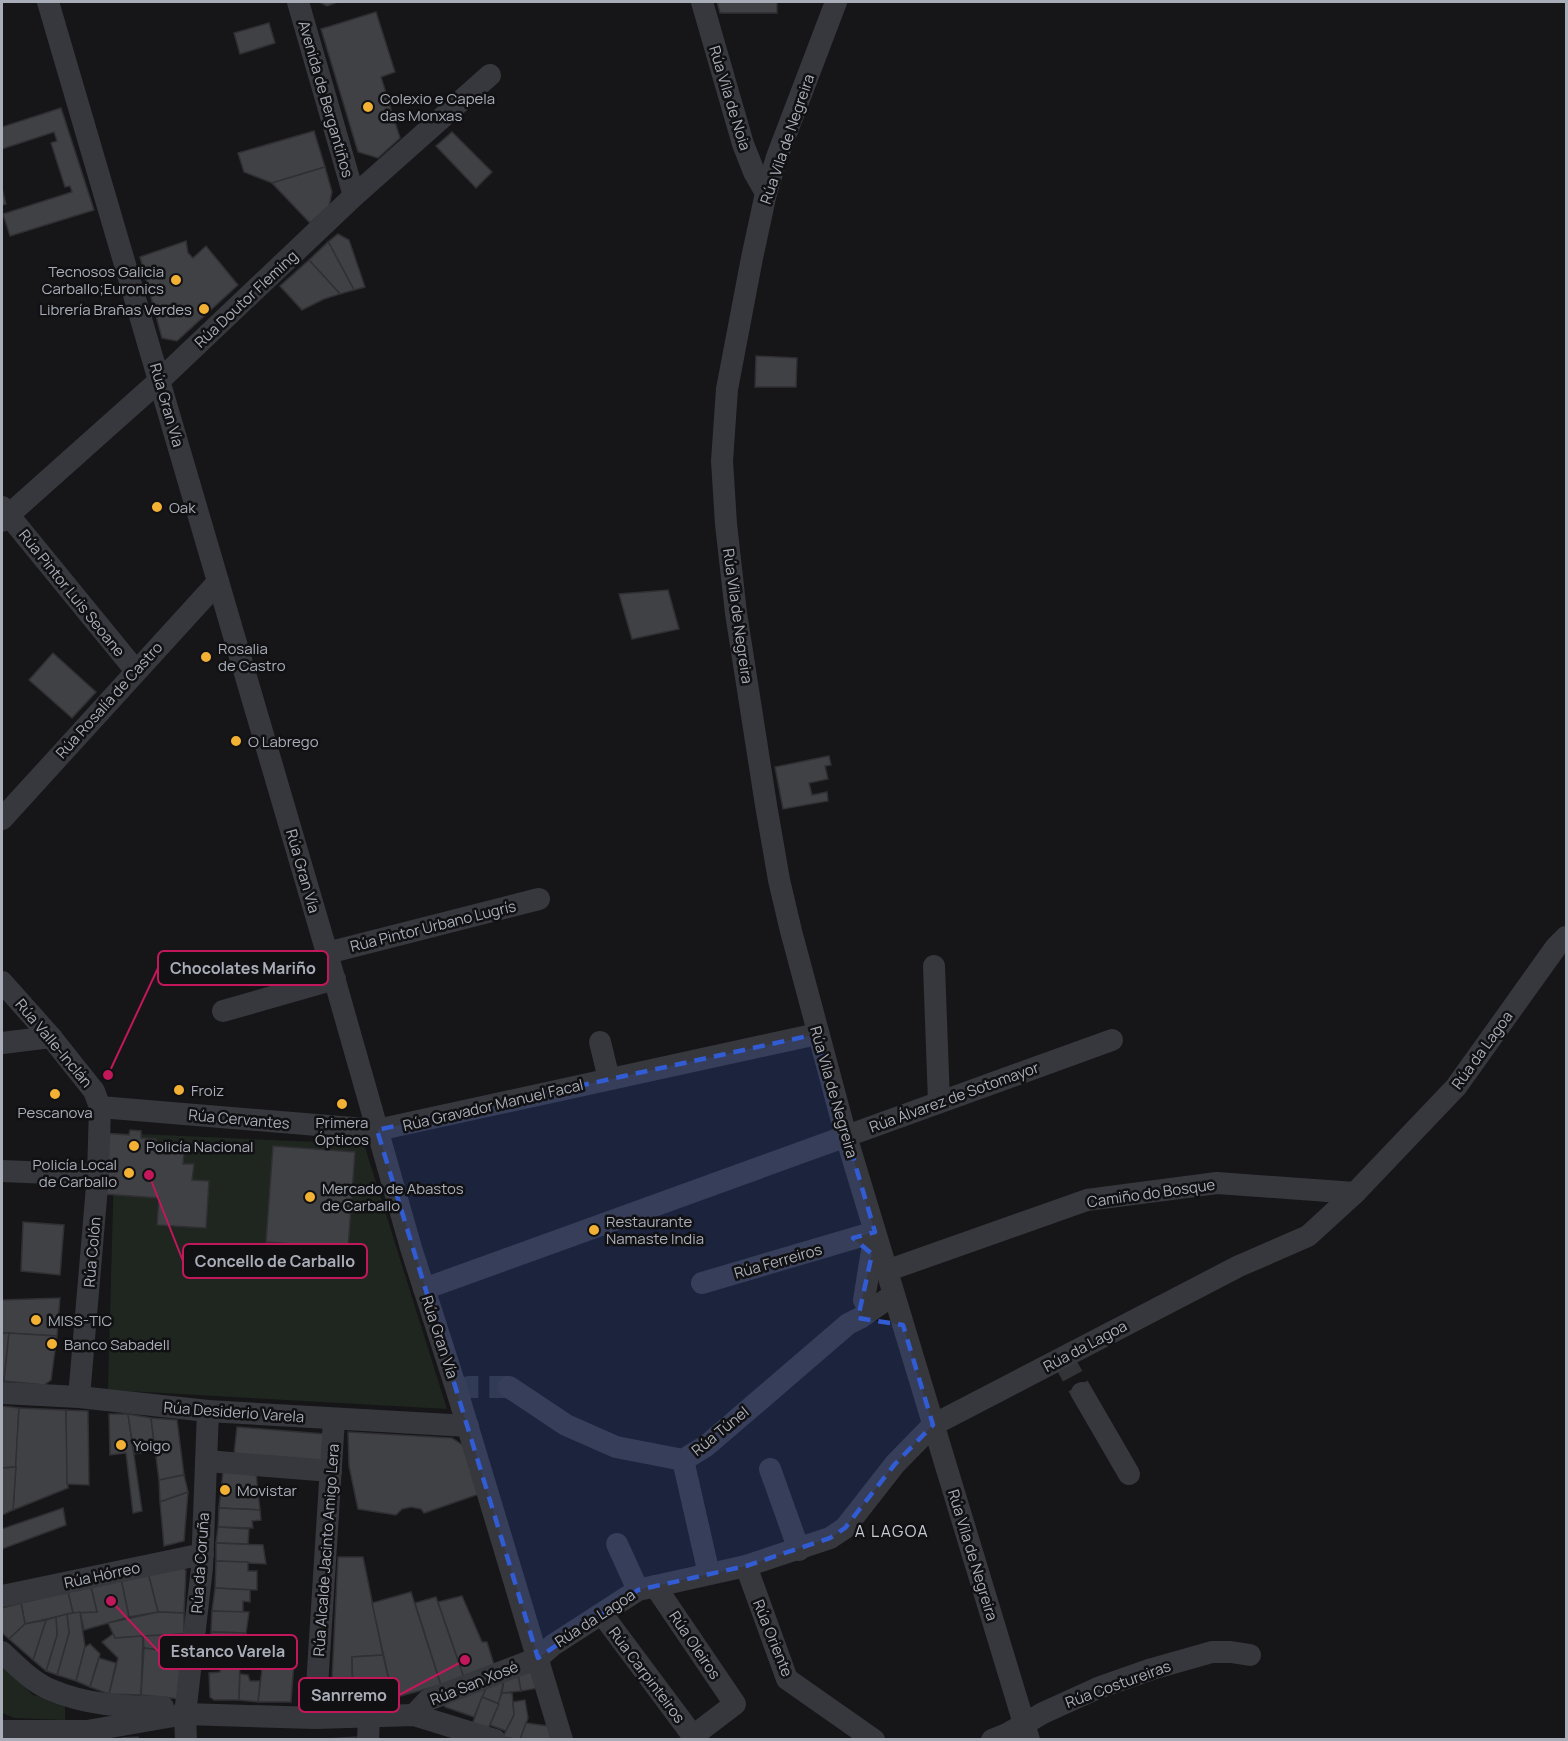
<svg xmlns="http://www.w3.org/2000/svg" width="1568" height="1741" viewBox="0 0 1568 1741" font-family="Manrope,sans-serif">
<rect width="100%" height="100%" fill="#161618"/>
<!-- green -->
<g fill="#1e261f">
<path d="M115 1133 364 1144 447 1409 108 1390Z"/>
<path d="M2 1665 33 1695 65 1703V1720L14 1718 2 1713Z"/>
</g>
<!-- building -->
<g fill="#404145" stroke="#303034" stroke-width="1.5">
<path d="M319 2H338L327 6Z"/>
<path d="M717 2H777V13H720Z"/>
<path d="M376 12 395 72 381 77 400 138 378 158 358 152 321 29Z"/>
<path d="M269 23 275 43 240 54 234 33Z"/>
<path d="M61 108 94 210 10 236 3 214 72 192 70 186 65 187 51 143 57 141 54 132 2 149V127Z"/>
<path d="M314 131 325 167 272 183 244 172 238 153Z"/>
<path d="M452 132 492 172 476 188 436 146Z"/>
<path d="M325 167 332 192 329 206 310 223 272 183Z"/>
<path d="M2 189 6 204 2 205Z"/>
<path d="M338 234 349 240 365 287 354 290 328 242Z"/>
<path d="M186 241 188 253 193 258 206 246 238 285 177 341 162 338 140 257Z"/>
<path d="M328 242 330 245 354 290 340 294 309 260Z"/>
<path d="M309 260 340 294 324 299 302 310 280 286Z"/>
<path d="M756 356 797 358 796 387H755Z"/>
<path d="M668 590 679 629 632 639 619 594Z"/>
<path d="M53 653 96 692 72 718 29 680Z"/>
<path d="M829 756 831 765 825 766 828 779 809 783 812 795 827 792 828 801 783 809 775 767Z"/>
<path d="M130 1130 141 1131V1138L156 1139 155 1150 184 1152 183 1164H194L192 1180 209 1181 206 1228 157 1225 159 1198 103 1194V1133L129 1135Z"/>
<path d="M273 1146 355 1152 348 1248 266 1242Z"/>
<path d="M23 1222 64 1225 60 1275 21 1271Z"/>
<path d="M60 1298 57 1336 2 1333V1300Z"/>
<path d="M2 1333H9L4 1381 2 1380Z"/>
<path d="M9 1333 57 1336 51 1380 44 1385 4 1381Z"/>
<path d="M2 1406 19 1408 16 1467 2 1468Z"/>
<path d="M19 1408 66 1410 68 1488 13 1510Z"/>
<path d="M66 1410 88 1411 89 1485 67 1484Z"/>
<path d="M109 1414H128L142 1511 133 1513 126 1453 110 1455Z"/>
<path d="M128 1414 151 1418 155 1450 134 1454Z"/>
<path d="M151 1418 177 1420 184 1475 159 1480Z"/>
<path d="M237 1427 324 1434 322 1461 234 1454Z"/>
<path d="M348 1432 452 1438 464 1446 479 1494 424 1513 421 1509 411 1507 402 1509 396 1515 358 1509 349 1466Z"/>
<path d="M16 1467 13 1510 2 1515V1468Z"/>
<path d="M223 1472 256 1473 260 1510 219 1508Z"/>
<path d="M184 1475 188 1492 160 1502 159 1480Z"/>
<path d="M188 1492 184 1541 164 1546 160 1502Z"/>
<path d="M63 1508 66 1525 2 1549V1529Z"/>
<path d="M219 1508 260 1510 261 1520 252 1521 253 1528 218 1527Z"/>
<path d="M218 1527 249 1529 248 1544 216 1543Z"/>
<path d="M216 1543 263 1545 266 1564 216 1561Z"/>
<path d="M338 1557H363L383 1655 352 1657 353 1700H331Z"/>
<path d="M216 1561 248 1562V1571H257V1590L215 1588Z"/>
<path d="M183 1566 186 1571 184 1613 158 1612 148 1573Z"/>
<path d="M148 1573 158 1612 129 1617 121 1579Z"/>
<path d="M121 1579 129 1617 84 1630 80 1612H97L91 1587Z"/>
<path d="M91 1587 97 1612 73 1613 68 1592Z"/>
<path d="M215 1588 250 1590V1602L243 1601V1613L212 1611Z"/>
<path d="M68 1592 73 1613 25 1624 21 1603Z"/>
<path d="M411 1592 441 1685 393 1698 372 1603Z"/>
<path d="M462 1596 482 1642H487L495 1668 464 1678 438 1602Z"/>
<path d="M436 1597 464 1678 441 1685 415 1603Z"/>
<path d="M21 1603 25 1624 9 1639 2 1633V1608Z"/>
<path d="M212 1611 249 1612 246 1633 211 1632Z"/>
<path d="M80 1612 85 1647 76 1681 57 1675 69 1633 67 1614Z"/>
<path d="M158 1612 184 1613V1634L115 1638 108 1623Z"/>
<path d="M67 1614 69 1633 57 1675 46 1671 57 1635 56 1617Z"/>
<path d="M56 1617 57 1635 46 1671 33 1660 46 1620Z"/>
<path d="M46 1620 33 1660 9 1639 25 1624Z"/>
<path d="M211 1632 246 1633V1659L211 1660Z"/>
<path d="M113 1634 115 1638 143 1636 141 1695 109 1694 118 1658 102 1642Z"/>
<path d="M184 1634 181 1653 144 1648 143 1636Z"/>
<path d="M90 1644 100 1654 90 1687 76 1681 85 1647Z"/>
<path d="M144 1648 181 1653 180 1699 141 1695Z"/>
<path d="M383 1655 393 1698 353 1700 352 1657Z"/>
<path d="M99 1658 116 1663 109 1694 90 1687Z"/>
<path d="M240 1659 239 1700H214L210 1697 209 1673 220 1672 221 1660Z"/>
<path d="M263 1661 294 1662 291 1702H258Z"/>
<path d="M535 1671 539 1688 521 1691 518 1675Z"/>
<path d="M240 1674 248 1675 250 1681H260L258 1702 239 1700Z"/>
<path d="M518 1675 521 1691 502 1693 504 1679Z"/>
<path d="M504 1679 499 1704 482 1697 486 1688Z"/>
<path d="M486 1688 474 1717 445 1707 443 1702Z"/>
<path d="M502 1693H512L513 1702 514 1715 506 1731 490 1725Z"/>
<path d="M482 1697 499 1704 487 1731 472 1725Z"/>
<path d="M525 1700 528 1718 520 1740 503 1737 514 1715 513 1702Z"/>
<path d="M526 1723 548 1726 551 1740H520Z"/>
<path d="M138 1737 139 1740H122V1738Z"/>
<path d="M356 1737V1740H327V1739Z"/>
</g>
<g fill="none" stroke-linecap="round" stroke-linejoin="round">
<!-- minor-tunnel -->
<g stroke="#333438" stroke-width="22" stroke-dasharray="22 11" stroke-linecap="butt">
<path d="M1062 1357 1082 1393"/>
<path d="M457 1391 469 1387H509"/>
</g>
<!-- minor -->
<g stroke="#37383d" stroke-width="22">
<path d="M48 2 327 953 411 1248 457 1391 562 1740"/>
<path d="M298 2 354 196"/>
<path d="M702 2 743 144 754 172 766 193"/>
<path d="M836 2 777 157 766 193 752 258 727 389 722 461 726 524 736 613 766 805 779 880 791 931 846 1136 1029 1740"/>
<path d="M2 507 136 671"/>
<path d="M2 521 160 380 354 196 490 75"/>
<path d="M2 819 218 582"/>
<path d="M327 953 539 899"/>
<path d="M934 966 939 1102"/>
<path d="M2 982 51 1037 94 1091 100 1107 98 1175 79 1397"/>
<path d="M223 1011 335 979"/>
<path d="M600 1042 609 1079"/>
<path d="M2 1043 51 1037"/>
<path d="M100 1107 377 1130 817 1034"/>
<path d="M2 1171 98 1175"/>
<path d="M886 1271 1087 1200 1217 1183 1355 1193"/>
<path d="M702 1283 875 1232 864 1300"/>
<path d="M424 1289 1112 1040"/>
<path d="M509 1387 566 1425 616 1447 683 1460 706 1446 848 1324 860 1318 893 1295"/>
<path d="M2 1393 79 1397 208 1411 468 1426"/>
<path d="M1082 1393 1129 1474"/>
<path d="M683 1460 709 1574"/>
<path d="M206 1461 331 1471"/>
<path d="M770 1469 799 1550"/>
<path d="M617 1544 638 1590"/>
<path d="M746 1566 787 1679 874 1740"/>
<path d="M2 1596 203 1554"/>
<path d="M602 1614 693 1736 735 1704 655 1586"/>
<path d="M2 1652C16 1665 31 1681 49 1689 85 1705 125 1707 163 1707"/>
<path d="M414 1715 428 1700 538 1658 553 1645 638 1590 746 1566 830 1538 845 1528 895 1464 933 1425 1239 1266 1308 1236 1355 1193 1456 1087 1556 947 1566 937"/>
<path d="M315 1718 334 1419"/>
<path d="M2 1731H87L185 1714 315 1718 414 1715 495 1740"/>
<path d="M186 1740 185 1714 202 1568 208 1411"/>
<path d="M368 1740 369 1716"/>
<path d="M992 1740 1007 1734 1043 1713 1098 1688 1152 1669 1212 1652H1231L1250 1655"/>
</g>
</g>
<!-- marked area -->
<path fill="#325cd3" fill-opacity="0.2" stroke="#325cd3" stroke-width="4.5" stroke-dasharray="12 8" stroke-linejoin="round" d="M817 1034 875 1232 853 1238 872 1254 858 1318 903 1325 933 1425 895 1464 845 1528 830 1538 746 1566 638 1590 538 1658 377 1130Z"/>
<!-- markers -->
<g fill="#f2b134" stroke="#111113" stroke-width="2">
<circle cx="368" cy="107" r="6"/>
<circle cx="176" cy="280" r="6"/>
<circle cx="204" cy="309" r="6"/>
<circle cx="157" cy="507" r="6"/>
<circle cx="206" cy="657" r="6"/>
<circle cx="236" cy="741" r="6"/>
<circle cx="179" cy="1090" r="6"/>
<circle cx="55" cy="1094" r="6"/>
<circle cx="342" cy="1104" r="6"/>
<circle cx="134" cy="1146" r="6"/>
<circle cx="129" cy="1173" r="6"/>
<circle cx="310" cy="1197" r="6"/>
<circle cx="594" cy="1230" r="6"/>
<circle cx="36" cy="1320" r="6"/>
<circle cx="52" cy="1344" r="6"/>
<circle cx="121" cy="1445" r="6"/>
<circle cx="225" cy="1490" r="6"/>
</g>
<g text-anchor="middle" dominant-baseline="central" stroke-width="5" stroke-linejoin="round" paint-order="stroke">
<!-- poi labels -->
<g font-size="15" fill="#a8adb8" stroke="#111113" text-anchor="start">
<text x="380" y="98">Colexio e Capela<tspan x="380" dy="17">das Monxas</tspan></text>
<text x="164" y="271" text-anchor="end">Tecnosos Galicia<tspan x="164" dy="17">Carballo;Euronics</tspan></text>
<text x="192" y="309" text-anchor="end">Librería Brañas Verdes</text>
<text x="169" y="507">Oak</text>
<text x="218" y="648">Rosalia<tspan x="218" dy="17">de Castro</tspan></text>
<text x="248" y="741">O Labrego</text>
<text x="191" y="1090">Froiz</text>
<text x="55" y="1112" text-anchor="middle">Pescanova</text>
<text x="342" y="1122" text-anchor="middle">Primera<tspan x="342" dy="17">Ópticos</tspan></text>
<text x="146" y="1146">Policía Nacional</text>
<text x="117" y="1164" text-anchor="end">Policía Local<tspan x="117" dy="17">de Carballo</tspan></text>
<text x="322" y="1188">Mercado de Abastos<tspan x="322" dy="17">de Carballo</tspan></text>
<text x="606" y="1221">Restaurante<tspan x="606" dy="17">Namaste India</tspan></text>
<text x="48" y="1320">MISS-TIC</text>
<text x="64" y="1344">Banco Sabadell</text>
<text x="133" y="1445">Yoigo</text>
<text x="237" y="1490">Movistar</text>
</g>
<!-- street labels -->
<g font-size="15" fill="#a8adb8" stroke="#111113">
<text transform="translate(730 98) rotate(73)">Rúa Vila de Noia</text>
<text transform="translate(326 99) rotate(74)">Avenida de Bergantiños</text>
<text transform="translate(787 139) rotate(-71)">Rúa Vila de Negreira</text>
<text transform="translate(246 299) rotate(-43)">Rúa Doutor Fleming</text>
<text transform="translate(167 405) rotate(74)">Rúa Gran Vía</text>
<text transform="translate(72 593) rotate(51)">Rúa Pintor Luis Seoane</text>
<text transform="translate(738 616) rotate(82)">Rúa Vila de Negreira</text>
<text transform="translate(109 700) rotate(-48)">Rúa Rosalía de Castro</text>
<text transform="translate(303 871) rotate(74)">Rúa Gran Vía</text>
<text transform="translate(433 926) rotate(-14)">Rúa Pintor Urbano Lugrís</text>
<text transform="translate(54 1043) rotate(50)">Rúa Valle-Inclán</text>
<text transform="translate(1482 1050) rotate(-54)">Rúa da Lagoa</text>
<text transform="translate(834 1092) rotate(74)">Rúa Vila de Negreira</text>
<text transform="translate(954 1097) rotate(-20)">Rúa Álvarez de Sotomayor</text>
<text transform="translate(493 1105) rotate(-13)">Rúa Gravador Manuel Facal</text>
<text transform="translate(239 1119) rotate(5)">Rúa Cervantes</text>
<text transform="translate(1151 1193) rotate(-8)">Camiño do Bosque</text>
<text transform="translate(92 1252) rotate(-85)">Rúa Colón</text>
<text transform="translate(778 1261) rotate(-16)">Rúa Ferreiros</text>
<text transform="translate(440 1337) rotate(72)">Rúa Gran Vía</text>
<text transform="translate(1085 1346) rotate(-28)">Rúa da Lagoa</text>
<text transform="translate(234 1412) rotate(4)">Rúa Desiderio Varela</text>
<text transform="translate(720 1431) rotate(-39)">Rúa Túnel</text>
<text transform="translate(326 1550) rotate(-86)">Rúa Alcalde Jacinto Amigo Lera</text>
<text transform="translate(973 1555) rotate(73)">Rúa Vila de Negreira</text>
<text transform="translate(200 1563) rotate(-86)">Rúa da Coruña</text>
<text transform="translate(102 1575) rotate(-12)">Rúa Hórreo</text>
<text transform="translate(595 1618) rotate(-33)">Rúa da Lagoa</text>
<text transform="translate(773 1638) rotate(68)">Rúa Oriente</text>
<text transform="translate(695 1645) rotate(56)">Rúa Oleiros</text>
<text transform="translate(647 1675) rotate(53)">Rúa Carpinteiros</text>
<text transform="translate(474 1683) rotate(-22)">Rúa San Xosé</text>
<text transform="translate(1118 1684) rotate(-20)">Rúa Costureiras</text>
</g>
<!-- neighbourhood labels -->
<g font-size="16" letter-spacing="1.5" fill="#c9ccd4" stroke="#111113">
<text x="892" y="1531">A LAGOA</text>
</g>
</g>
<!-- callouts -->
<path fill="none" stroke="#c2185b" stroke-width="2" d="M108 1075L158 968M149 1175L183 1261M111 1601L159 1652M465 1660L399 1695"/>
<g fill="#c2185b" stroke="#111113" stroke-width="2">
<circle cx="108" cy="1075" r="6"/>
<circle cx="149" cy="1175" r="6"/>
<circle cx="111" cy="1601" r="6"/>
<circle cx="465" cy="1660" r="6"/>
</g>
<g fill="#111113" stroke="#c2185b" stroke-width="2">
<rect x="158" y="951" width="170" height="34" rx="6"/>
<rect x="183" y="1244" width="184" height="34" rx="6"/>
<rect x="159" y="1635" width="138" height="34" rx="6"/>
<rect x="299" y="1678" width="100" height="34" rx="6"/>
</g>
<g font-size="16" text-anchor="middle" font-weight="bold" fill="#a8adb8">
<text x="243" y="974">Chocolates Mariño</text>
<text x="275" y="1267">Concello de Carballo</text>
<text x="228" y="1657">Estanco Varela</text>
<text x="349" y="1701">Sanrremo</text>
</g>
<!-- border -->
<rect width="1568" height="1741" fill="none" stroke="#a8adb8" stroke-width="6"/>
</svg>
